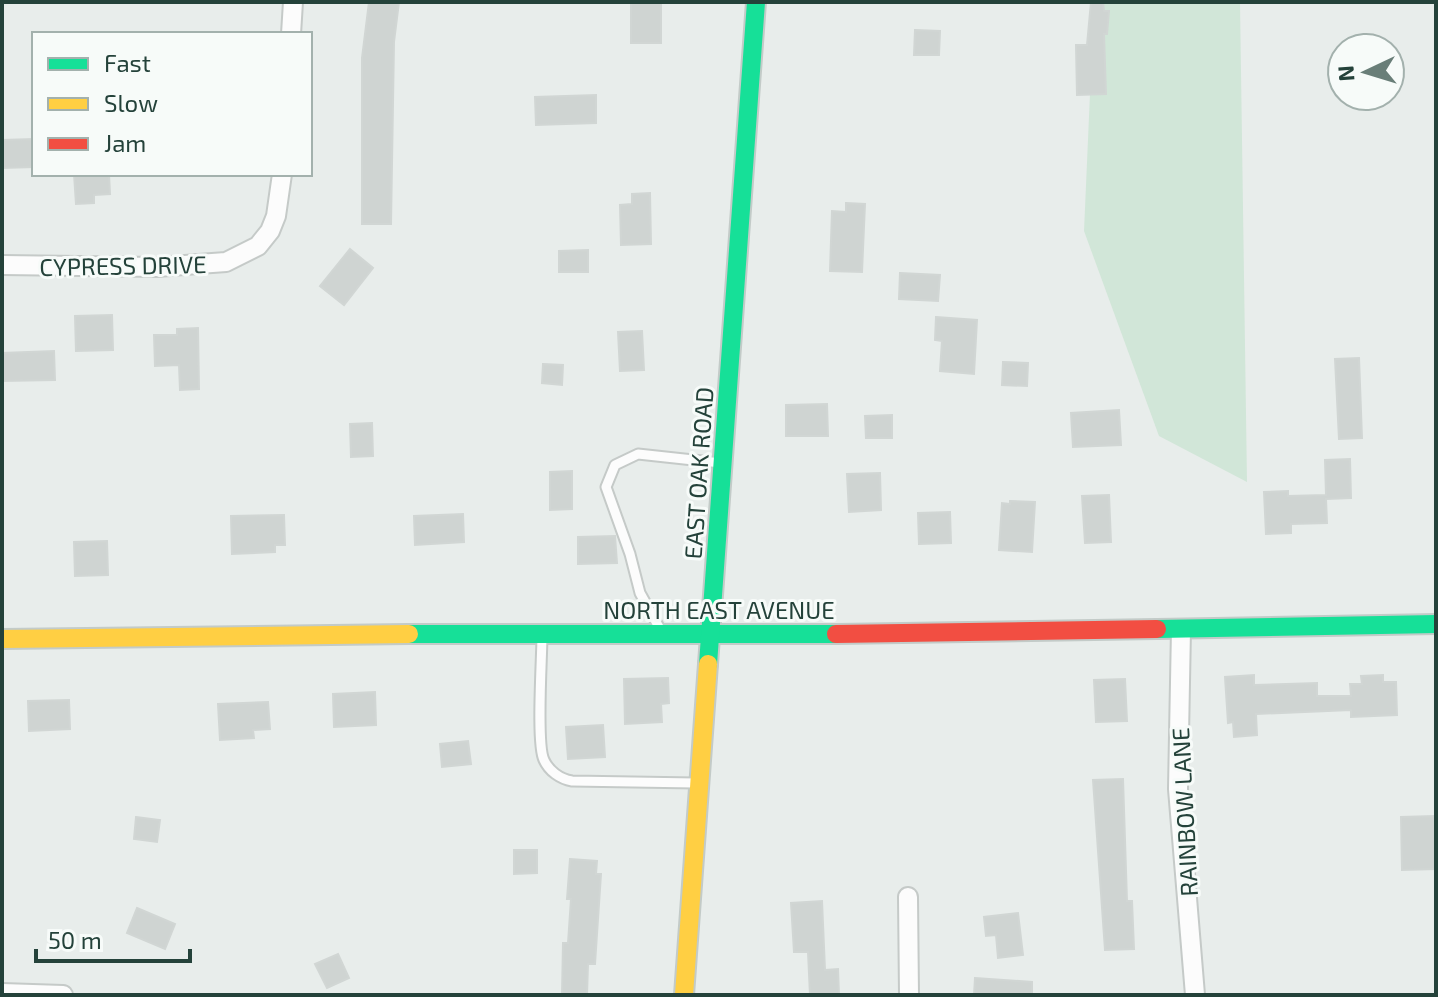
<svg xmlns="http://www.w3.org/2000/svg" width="1438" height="997" viewBox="0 0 1438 997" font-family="'Exo 2',sans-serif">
<rect width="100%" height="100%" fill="#e8edeb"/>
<!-- green -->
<path fill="#d1e6d8" d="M1094 2H1240L1247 482 1159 436 1084 231Z"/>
<!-- building -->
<g fill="#cfd4d2" stroke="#d1d6d4" stroke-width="2">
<path d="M369 2H399L394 42 391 224H362V58Z"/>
<rect x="631" y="2" width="30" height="41"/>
<path d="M1091 2H1103L1104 11H1109L1107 34H1104L1106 94 1077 95 1076 45H1087Z"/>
<path d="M915 30 940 31 939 55H914Z"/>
<path d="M596 95V123L536 125 535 97Z"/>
<path d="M34 139V167L2 168V140Z"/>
<path d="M74 174H109L110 194 94 195V203L76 204Z"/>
<path d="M650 193 651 244 621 245 620 205 632 204V194Z"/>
<path d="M846 203 865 204 862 272 830 271 832 211 846 212Z"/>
<path d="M350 249 373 268 344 305 320 286Z"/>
<path d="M588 250V272H559V251Z"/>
<path d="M900 273 940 275 938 301 899 299Z"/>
<path d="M112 315 113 350 76 351 75 316Z"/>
<path d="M936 317 977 320 974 374 940 371 942 341 935 340Z"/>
<path d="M198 328 199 389 180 390 179 365 155 366 154 335H177V329Z"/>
<path d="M642 331 644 370 620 371 618 332Z"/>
<path d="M54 351 55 380 2 381V353Z"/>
<path d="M1359 358 1362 438 1339 439 1335 359Z"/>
<path d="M1003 362 1028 363 1027 386 1002 385Z"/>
<path d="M543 364 563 365 562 385 542 383Z"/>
<path d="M827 404 828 436H786V405Z"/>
<path d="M1119 410 1121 445 1073 447 1071 413Z"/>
<path d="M892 415V438H866L865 416Z"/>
<path d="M372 423 373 456 351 457 350 424Z"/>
<path d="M1350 459 1351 498 1326 499 1327 523 1291 524V533L1266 534 1264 492 1288 491V496L1326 495 1325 460Z"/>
<path d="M572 471V509L550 510V472Z"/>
<path d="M880 473 881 510 849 512 847 474Z"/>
<path d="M1109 495 1111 542 1085 543 1082 496Z"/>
<path d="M1010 501 1035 502 1032 552 999 550 1002 503 1010 504Z"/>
<path d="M950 512 951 543 919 544 918 513Z"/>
<path d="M463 514 464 542 415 545 414 516Z"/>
<path d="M284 515 285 545H275V552L232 554 231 516Z"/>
<path d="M615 536 617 563 578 564V537Z"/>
<path d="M107 541 108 575 75 576 74 542Z"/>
<path d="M1254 675V685L1317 683V696H1351L1350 684H1362L1361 676 1383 675V682H1396L1397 715 1351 717V710L1256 714 1257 735 1234 737 1233 722 1228 723 1225 677Z"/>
<path d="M668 678 669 703 661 704 662 722 625 724 624 679Z"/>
<path d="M1125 679 1127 721 1096 722 1094 680Z"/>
<path d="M375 692 376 725 334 727 333 694Z"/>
<path d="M69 700 70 729 29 731 28 701Z"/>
<path d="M268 702 270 729 253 730 254 738 220 740 218 704Z"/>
<path d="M603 725 605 757 568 759 566 727Z"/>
<path d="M468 741 471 764 442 767 440 744Z"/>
<path d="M1123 779 1127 901H1132L1134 949 1105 950 1093 780Z"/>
<path d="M1434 816 1436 869 1402 870 1401 817Z"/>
<path d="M136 817 160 820 157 842 134 839Z"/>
<path d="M514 850H537V873L514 874Z"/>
<path d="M570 859 597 861 596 874H601L595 964H588L587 995H562L563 943H568L571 899H567Z"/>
<path d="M822 901 825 970 838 969 839 995H810L808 952H794L791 903Z"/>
<path d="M137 908 175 924 165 949 127 933Z"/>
<path d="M1018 913 1023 955 998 958 996 935 986 936 984 917Z"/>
<path d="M338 954 349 978 327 988 315 964Z"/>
<path d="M975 978 1032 982V995H974Z"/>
</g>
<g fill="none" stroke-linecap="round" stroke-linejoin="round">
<defs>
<g id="lane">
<path d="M660 629 640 593 630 554 606 487 615 465 638 454 721 463"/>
<path d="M542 635C542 658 536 744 544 760 549 771 560 779 572 781L695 783"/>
</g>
<g id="street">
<path d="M291 34 293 2"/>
<path d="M2 265 157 267 226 262 258 246 270 231 276 216 282 174"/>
<path d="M1181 629 1178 789 1195 995"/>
<path d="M908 897 909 995"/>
<path d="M2 993 63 995"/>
</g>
<g id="fast">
<path d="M1157 629 1436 624"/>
<path d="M409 634H836"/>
<path d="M708 664 756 2"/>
</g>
<g id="slow">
<path d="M2 639 409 634"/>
<path d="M684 995 708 664"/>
</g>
<path id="jam" d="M836 634 1157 629"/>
</defs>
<!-- lane casing -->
<use href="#lane" stroke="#c5cac8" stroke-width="13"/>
<!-- street casing -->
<use href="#street" stroke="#c5cac8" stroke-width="22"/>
<!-- fast casing -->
<use href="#fast" stroke="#c3cbc8" stroke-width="22"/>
<!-- slow casing -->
<use href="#slow" stroke="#c3cbc8" stroke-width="22"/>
<!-- jam casing -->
<use href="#jam" stroke="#c3cbc8" stroke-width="22"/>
<!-- lane -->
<use href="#lane" stroke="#fcfcfc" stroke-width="9"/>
<!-- street -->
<use href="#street" stroke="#fcfcfc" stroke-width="18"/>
<!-- fast -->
<use href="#fast" stroke="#16e098" stroke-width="18"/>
<!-- slow -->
<use href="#slow" stroke="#ffcf43" stroke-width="18"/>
<!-- jam -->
<use href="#jam" stroke="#f24e42" stroke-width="18"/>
</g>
<g text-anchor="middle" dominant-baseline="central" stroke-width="6" stroke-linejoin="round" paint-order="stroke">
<!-- street labels -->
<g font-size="24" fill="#24423a" stroke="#f7fbf9">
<text transform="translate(123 265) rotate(-1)">CYPRESS DRIVE</text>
<text transform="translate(698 473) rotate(-86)">EAST OAK ROAD</text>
<text x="719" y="609">NORTH EAST AVENUE</text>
<text transform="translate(1184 812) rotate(-93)">RAINBOW LANE</text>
</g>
</g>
<!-- border -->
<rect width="1438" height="997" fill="none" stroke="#24423a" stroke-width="8"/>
<!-- legend -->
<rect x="32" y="32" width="280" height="144" fill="#f7fbf9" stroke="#a3b1ad" stroke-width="2"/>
<rect x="48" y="58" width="40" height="12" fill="#16e098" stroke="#a3b1ad" stroke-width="2"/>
<text x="104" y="72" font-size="24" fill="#24423a">Fast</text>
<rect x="48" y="98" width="40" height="12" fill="#ffcf43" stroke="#a3b1ad" stroke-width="2"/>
<text x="104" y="112" font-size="24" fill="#24423a">Slow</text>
<rect x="48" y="138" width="40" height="12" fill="#f24e42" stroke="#a3b1ad" stroke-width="2"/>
<text x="104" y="152" font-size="24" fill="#24423a">Jam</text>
<!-- north arrow -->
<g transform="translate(1366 72) rotate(266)"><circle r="38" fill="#f7fbf9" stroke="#a3b1ad" stroke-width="2"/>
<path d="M0-6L14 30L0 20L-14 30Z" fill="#697e78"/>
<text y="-12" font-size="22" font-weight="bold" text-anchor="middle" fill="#24423a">N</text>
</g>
<!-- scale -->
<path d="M36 949v12h154v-12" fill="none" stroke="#24423a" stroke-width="4"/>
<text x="48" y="949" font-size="24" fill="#24423a" stroke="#f7fbf9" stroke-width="6" paint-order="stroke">50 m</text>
</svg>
